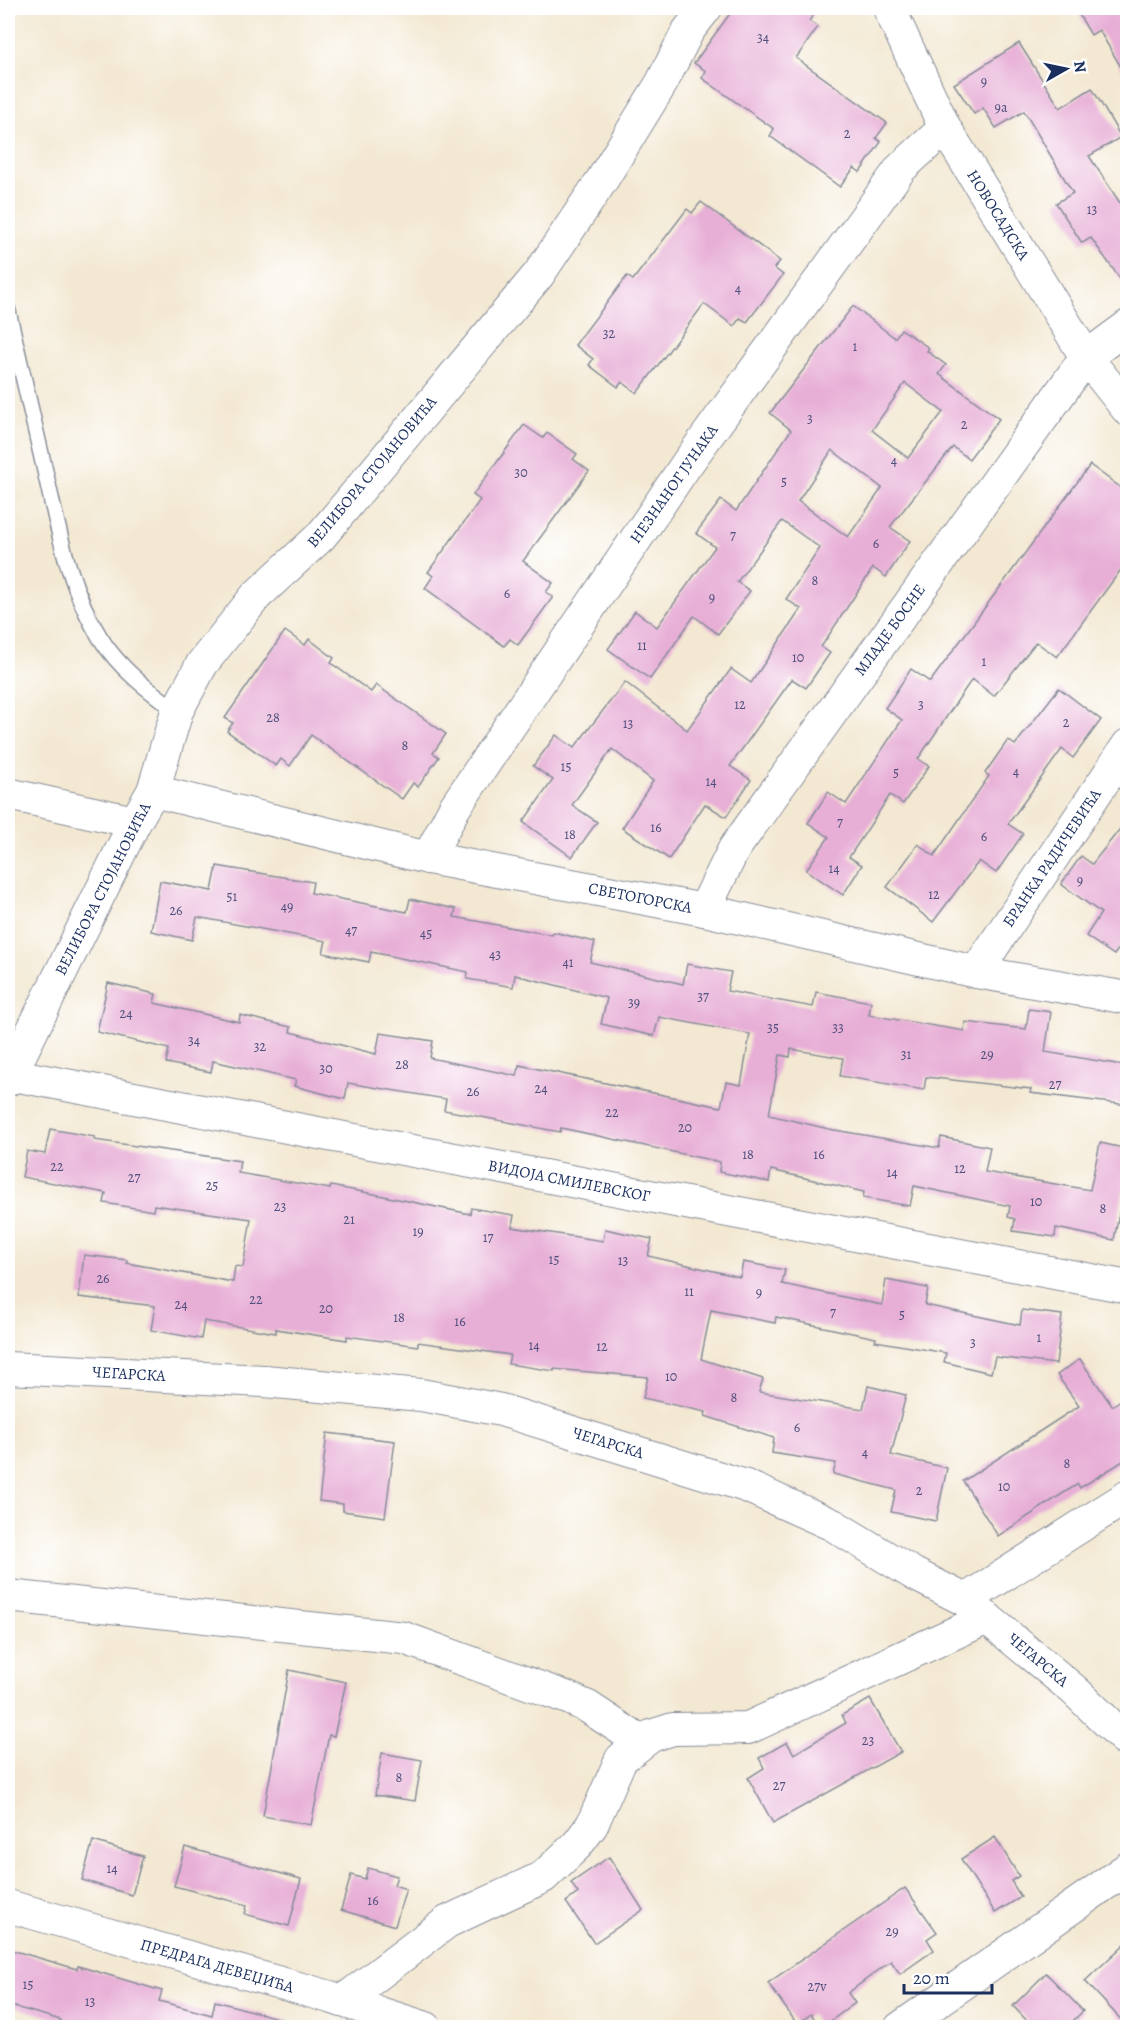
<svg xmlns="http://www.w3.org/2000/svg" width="1135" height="2035" viewBox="0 0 1135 2035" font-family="Alegreya,serif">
<rect width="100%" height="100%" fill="#fff"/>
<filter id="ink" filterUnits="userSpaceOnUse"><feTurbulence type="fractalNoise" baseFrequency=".0167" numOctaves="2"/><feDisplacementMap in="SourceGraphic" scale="12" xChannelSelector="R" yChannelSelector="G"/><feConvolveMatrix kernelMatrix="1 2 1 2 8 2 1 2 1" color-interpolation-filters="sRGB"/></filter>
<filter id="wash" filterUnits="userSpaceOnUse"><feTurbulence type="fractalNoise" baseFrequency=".008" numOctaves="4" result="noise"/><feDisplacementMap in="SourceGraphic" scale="24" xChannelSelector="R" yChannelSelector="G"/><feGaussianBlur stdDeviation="1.35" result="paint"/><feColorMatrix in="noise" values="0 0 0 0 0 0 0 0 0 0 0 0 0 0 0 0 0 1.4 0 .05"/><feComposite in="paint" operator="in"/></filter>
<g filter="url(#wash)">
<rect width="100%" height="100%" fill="#f3e8d2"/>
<g id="blocks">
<!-- building -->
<g fill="#e7aed6" fill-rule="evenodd">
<path d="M734 8H818L809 21 818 27 796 58 887 123 876 138 881 142 860 172 854 168 840 187 770 136 774 129 702 78 706 71 694 63Z"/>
<path d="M1075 8H1128V79L1099 30 1091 35Z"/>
<path d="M1019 43 1060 108 1092 88 1121 137 1089 156 1128 215V290L1091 238 1082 243 1056 203 1073 193 1024 111 996 128 983 108 974 114 954 84Z"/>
<path d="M701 202 780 261 774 268 783 275 747 322 740 318 734 326 704 304 637 393 622 382 618 387 589 365 593 359 575 345 627 276 633 280 687 209 692 213Z"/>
<path d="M853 306 895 338 901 329 929 348 927 351 946 365 939 374 999 419 969 459 953 447 890 527 910 541 886 577 873 568 821 647 830 653 806 688 792 679 730 766 751 780 726 817 705 804 669 859 622 828 653 781 612 749 572 805 597 822 572 857 523 822 553 780 533 766 556 735 574 748 625 682 687 730 731 669 751 683 801 609 786 599 820 548 782 521 737 582 750 591 718 634 694 616 650 679 608 649 635 611 657 627 715 547 696 533 721 500 736 511 791 430 770 413ZM905 383 943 412 908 458 872 430ZM832 450 882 488 848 537 798 501Z"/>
<path d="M524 425 543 438 547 433 577 454 573 459 589 471 523 561 553 583 546 592 553 597 518 645 510 639 504 646 425 588 433 576 428 572 480 500 473 495Z"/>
<path d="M1090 465 1128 493V560L1057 657 1036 642 994 696 972 679 918 759 929 766 903 804 890 795 849 857 862 865 843 895 806 870 829 837 808 823 828 792 846 804 902 720 885 708 911 669 930 682Z"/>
<path d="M285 631 305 645 309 639 334 658 331 663 371 692 376 685 446 734 433 753 439 757 418 787 413 783 402 799 311 735 290 766 281 759 276 766 227 731 233 723 225 718Z"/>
<path d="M1059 688 1101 720 1073 758 1062 749 1008 824 1023 834 996 873 979 861 933 922 887 887 918 844 934 856 989 776 985 773 1008 740 1015 745Z"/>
<path d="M1128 819V936L1114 955 1086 936 1101 913 1061 884 1081 856 1092 864Z"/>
<path d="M217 866 313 882 311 893 407 912 410 899 456 909 454 917 552 935 553 932 595 942 590 962 683 984 687 964 731 972 727 991 813 1007 816 992 871 1002 869 1015 964 1031 965 1022 1026 1029 1029 1009 1051 1012 1045 1052 1128 1066V1105L1030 1093 1031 1089 926 1077 924 1090 840 1076 843 1058 791 1049 790 1057 780 1055 769 1115 829 1129 939 1148 941 1137 990 1147 985 1172 1090 1190 1100 1143 1128 1149V1167L1114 1240 1056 1228 1055 1237 1013 1231 1015 1219 1008 1217 1010 1206 914 1186 910 1206 863 1198 864 1192 771 1170 769 1182 719 1172 720 1162 561 1128 560 1132 444 1110 446 1099 348 1083 345 1099 294 1086 296 1080 213 1061 211 1072 166 1063 169 1049 97 1032 108 983 156 994 154 1003 239 1022 240 1015 291 1027 290 1032 376 1054 380 1033 433 1041 430 1058 517 1076 519 1065 721 1107 726 1082 741 1085 750 1034 659 1017 654 1036 601 1024 607 998 515 975 513 987 467 979 468 972 371 952 369 962 323 953 326 941 197 917 192 940 151 931 160 881 212 891Z"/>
<path d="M50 1129 95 1137 94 1140 240 1161 238 1173 330 1189 331 1186 374 1194 470 1214 471 1208 514 1215 512 1227 603 1241 605 1229 652 1239 648 1256 740 1277 743 1262 785 1270 782 1284 882 1305 886 1280 928 1288 925 1305 1020 1325 1022 1310 1062 1315 1056 1364 995 1357 991 1373 944 1362 946 1353 875 1341 876 1338 776 1317 775 1323 711 1310 701 1359 763 1379 759 1392 863 1409 868 1386 906 1395 891 1455 947 1468 936 1521 891 1512 896 1490 833 1474 836 1463 772 1453 774 1438 705 1416 706 1412 643 1398 648 1377 554 1369V1371L508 1364 510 1355 418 1342V1346L347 1336V1340L276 1329V1333L204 1321 201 1339 151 1330 155 1306 79 1297 84 1255 127 1260V1263L233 1282 235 1266 243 1267 251 1219 154 1205 153 1211 104 1203 106 1193 22 1177 27 1151 45 1154Z"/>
<path d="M1080 1359 1112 1406 1128 1395V1458L1080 1488 1078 1484 1062 1494 998 1536 963 1481 1079 1406 1057 1375Z"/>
<path d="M327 1433 395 1441 385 1517 343 1511V1504L319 1501Z"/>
<path d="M289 1670 346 1682 334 1736 329 1735 311 1825 263 1816Z"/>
<path d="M870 1699 901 1752 773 1823 748 1778 764 1768 759 1758 787 1742 794 1754 846 1723 842 1715Z"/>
<path d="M382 1753 422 1760 415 1801 375 1795Z"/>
<path d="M995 1837 1019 1876 1011 1881 1021 1897 995 1913 961 1859Z"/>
<path d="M93 1841 143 1856 132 1895 82 1880Z"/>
<path d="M185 1847 301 1879 289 1926 245 1914 247 1905 174 1886Z"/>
<path d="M609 1857 643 1910 594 1943 566 1902 578 1893 571 1883Z"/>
<path d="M368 1868 397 1876 394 1885 406 1889 395 1926 341 1910 351 1875 365 1879Z"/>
<path d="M905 1888 937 1932 927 1939 934 1950 900 1974 891 1961 848 1993 855 2003 821 2028 811 2014 797 2024 768 1983Z"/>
<path d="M1128 1941V2027L1085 1981Z"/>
<path d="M8 1949 77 1969 78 1966 162 1991 159 2001 212 2015 215 2001 285 2020 284 2028H74L60 2023 61 2020 8 2005Z"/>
<path d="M1046 1973 1083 2011 1066 2028H1034L1013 2006Z"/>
</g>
</g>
</g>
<g filter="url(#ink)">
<use href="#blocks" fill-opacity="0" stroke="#878c98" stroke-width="1.5"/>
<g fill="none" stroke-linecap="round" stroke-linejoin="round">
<defs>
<path id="lane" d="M8 311C20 364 33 418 45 471 58 528 69 589 101 639 120 669 148 690 177 711"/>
<g id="street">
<path d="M889 8 945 128 1086 357 1128 410"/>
<path d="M153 791 428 858 704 910 976 972 1128 998"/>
<path d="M8 794 135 822"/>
<path d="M428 858 455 807 686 465 901 168 945 128"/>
<path d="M704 910 734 849 1086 357 1128 326"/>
<path d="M976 972 1128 745"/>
<path d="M8 1074 1128 1287"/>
<path d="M8 1080 135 822 153 791 177 711 202 664 256 596 320 537 539 274 602 180 661 84 688 31 706 8"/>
<path d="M8 1368 264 1381 421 1395 501 1410 746 1486 833 1525 914 1574 965 1600 1074 1690 1128 1742"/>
<path d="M8 1596 404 1638 568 1698 588 1707 641 1742"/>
<path d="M965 1600 1128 1496"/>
<path d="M8 1906 330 1997 426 2028"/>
<path d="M343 2001 447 1922 543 1877 577 1845 592 1825 621 1759 651 1736 673 1729 748 1728 987 1618"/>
<path d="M900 2028 1128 1868"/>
</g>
</defs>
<!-- lane casing -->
<use href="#lane" stroke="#878c98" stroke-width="18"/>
<!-- street casing -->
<use href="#street" stroke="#878c98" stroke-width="34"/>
<!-- lane -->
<use href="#lane" stroke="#fff" stroke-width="15"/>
<!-- street -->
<use href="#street" stroke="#fff" stroke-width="32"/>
</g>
</g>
<g text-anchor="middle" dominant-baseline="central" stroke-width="5" stroke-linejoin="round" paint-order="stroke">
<!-- number labels -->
<g font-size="14" fill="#4e4f7c">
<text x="763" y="37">34</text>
<text x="984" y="81">9</text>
<text x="1001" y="107">9a</text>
<text x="847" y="133">2</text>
<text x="1092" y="209">13</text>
<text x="738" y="288">4</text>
<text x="609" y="333">32</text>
<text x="855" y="346">1</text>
<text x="810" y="418">3</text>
<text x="964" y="424">2</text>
<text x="894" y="460">4</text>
<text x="521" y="472">30</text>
<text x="784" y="481">5</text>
<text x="733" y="535">7</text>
<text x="876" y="543">6</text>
<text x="815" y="580">8</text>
<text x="507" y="593">6</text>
<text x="712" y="597">9</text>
<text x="642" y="645">11</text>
<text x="798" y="657">10</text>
<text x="984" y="661">1</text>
<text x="740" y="704">12</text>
<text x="921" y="704">3</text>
<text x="273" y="717">28</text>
<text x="1066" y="722">2</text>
<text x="628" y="723">13</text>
<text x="405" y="745">8</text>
<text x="566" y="766">15</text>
<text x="1016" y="771">4</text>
<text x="896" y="772">5</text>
<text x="711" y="781">14</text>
<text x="840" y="822">7</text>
<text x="656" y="827">16</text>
<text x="570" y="834">18</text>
<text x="984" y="836">6</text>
<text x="834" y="868">14</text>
<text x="1080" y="880">9</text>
<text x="934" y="894">12</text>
<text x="232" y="896">51</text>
<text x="287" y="906">49</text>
<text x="176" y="910">26</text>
<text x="351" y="930">47</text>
<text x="426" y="933">45</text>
<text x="495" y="954">43</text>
<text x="568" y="962">41</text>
<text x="703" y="996">37</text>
<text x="634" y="1002">39</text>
<text x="126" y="1013">24</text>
<text x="773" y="1027">35</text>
<text x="838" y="1027">33</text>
<text x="194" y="1040">34</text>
<text x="260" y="1046">32</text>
<text x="906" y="1054">31</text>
<text x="987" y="1054">29</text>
<text x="402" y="1064">28</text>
<text x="326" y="1068">30</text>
<text x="1055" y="1084">27</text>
<text x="541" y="1088">24</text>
<text x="473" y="1091">26</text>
<text x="612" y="1112">22</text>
<text x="685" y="1127">20</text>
<text x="748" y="1154">18</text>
<text x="819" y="1154">16</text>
<text x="57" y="1166">22</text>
<text x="960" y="1168">12</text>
<text x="892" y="1172">14</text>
<text x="134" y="1177">27</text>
<text x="212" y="1185">25</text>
<text x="1036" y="1201">10</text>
<text x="280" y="1206">23</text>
<text x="1103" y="1208">8</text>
<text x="349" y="1219">21</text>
<text x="418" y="1231">19</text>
<text x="488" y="1237">17</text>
<text x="554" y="1259">15</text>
<text x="623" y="1260">13</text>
<text x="103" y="1278">26</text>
<text x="689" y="1291">11</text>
<text x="759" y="1292">9</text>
<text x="256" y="1299">22</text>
<text x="181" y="1304">24</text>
<text x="326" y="1308">20</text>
<text x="833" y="1312">7</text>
<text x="902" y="1314">5</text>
<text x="399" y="1317">18</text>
<text x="460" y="1321">16</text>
<text x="1039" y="1337">1</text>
<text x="973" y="1342">3</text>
<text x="534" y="1345">14</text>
<text x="602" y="1346">12</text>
<text x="671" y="1376">10</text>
<text x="734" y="1397">8</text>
<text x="797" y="1427">6</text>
<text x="865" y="1452">4</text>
<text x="1067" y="1463">8</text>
<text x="1004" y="1486">10</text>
<text x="919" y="1490">2</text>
<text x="868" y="1740">23</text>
<text x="399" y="1777">8</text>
<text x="779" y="1785">27</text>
<text x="112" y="1868">14</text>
<text x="373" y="1900">16</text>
<text x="892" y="1931">29</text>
<text x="28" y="1984">15</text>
<text x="817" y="1986">27v</text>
<text x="90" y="2001">13</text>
</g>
<!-- street labels -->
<g font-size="16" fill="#1b2f5e" stroke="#fff">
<text transform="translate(998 215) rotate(58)">НОВОСАДСКА</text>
<text transform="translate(372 472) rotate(-50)">ВЕЛИБОРА СТОЈАНОВИЋА</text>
<text transform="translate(674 484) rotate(-55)">НЕЗНАНОГ ЈУНАКА</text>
<text transform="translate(890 630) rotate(-54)">МЛАДЕ БОСНЕ</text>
<text transform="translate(1052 858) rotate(-56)">БРАНКА РАДИЧЕВИЋА</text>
<text transform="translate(103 889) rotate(-63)">ВЕЛИБОРА СТОЈАНОВИЋА</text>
<text transform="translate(640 898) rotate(11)">СВЕТОГОРСКА</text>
<text transform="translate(569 1181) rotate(11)">ВИДОЈА СМИЛЕВСКОГ</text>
<text transform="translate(129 1374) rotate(3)">ЧЕГАРСКА</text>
<text transform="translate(608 1443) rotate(17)">ЧЕГАРСКА</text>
<text transform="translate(1038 1660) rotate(40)">ЧЕГАРСКА</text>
<text transform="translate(217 1966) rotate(16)">ПРЕДРАГА ДЕВЕЏИЋА</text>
</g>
</g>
<!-- margin -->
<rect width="1135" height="2035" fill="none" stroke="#fff" stroke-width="30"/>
<!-- north arrow -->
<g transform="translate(1066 69) rotate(81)" stroke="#ffffff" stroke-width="4.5" paint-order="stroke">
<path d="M0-4.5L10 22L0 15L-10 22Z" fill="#1b2f5e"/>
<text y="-9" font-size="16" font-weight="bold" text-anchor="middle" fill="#1b2f5e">N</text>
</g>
<!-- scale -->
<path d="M904 1984v9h88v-9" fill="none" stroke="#1b2f5e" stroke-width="3"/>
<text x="913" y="1984" font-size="18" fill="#1b2f5e" stroke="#ffffff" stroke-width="4.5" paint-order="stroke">20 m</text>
</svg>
